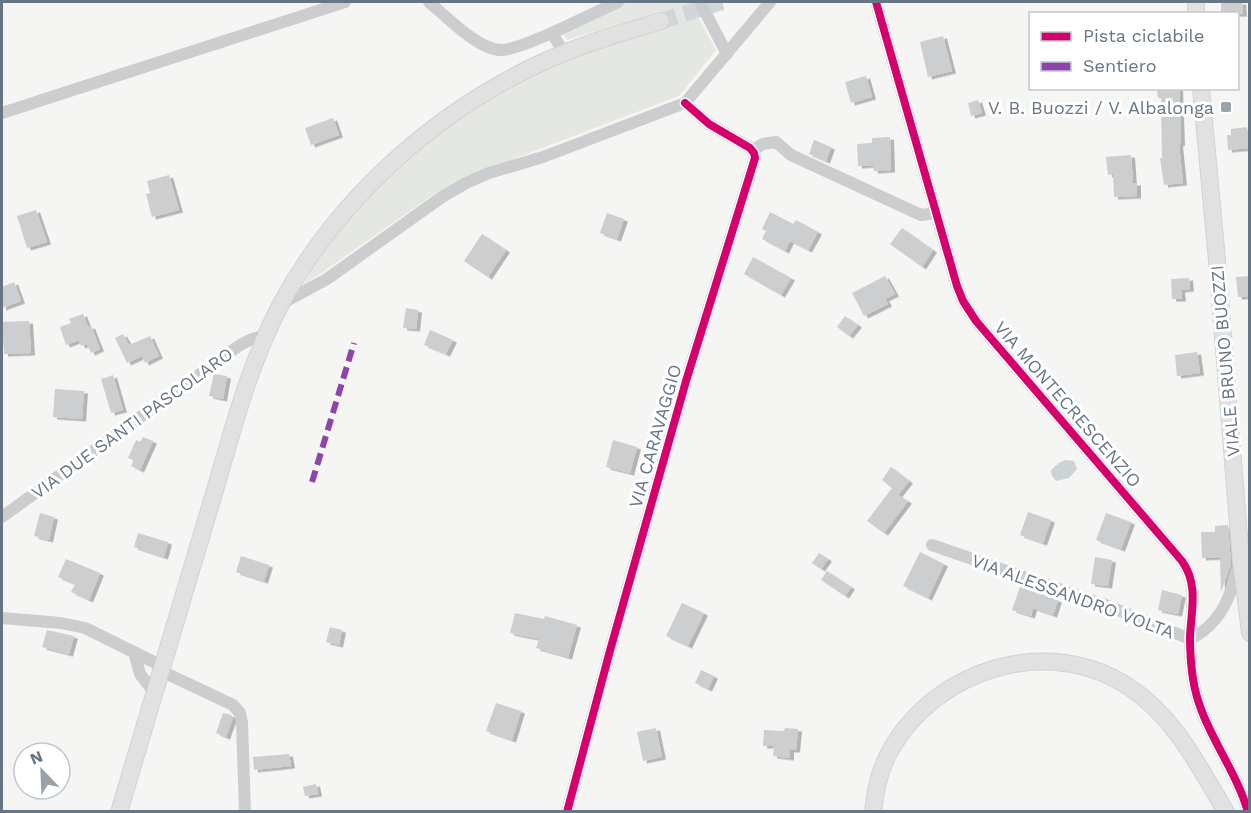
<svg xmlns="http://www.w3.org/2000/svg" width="1251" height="813" viewBox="0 0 1251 813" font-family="'Work Sans',sans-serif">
<defs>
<filter id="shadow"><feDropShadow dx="4" dy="2.5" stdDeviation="0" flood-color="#0004"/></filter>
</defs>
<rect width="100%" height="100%" fill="#f5f6f4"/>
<!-- green -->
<path fill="#e5e8e2" d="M628 2H690L716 50 679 96 461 179 430 197 304 285C309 276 313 266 319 257 367 184 480 92 561 60 595 47 631 37 665 26L660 12 567 40 562 33Z"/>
<!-- water -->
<path fill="#ccd3d6" d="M1065 460 1074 461 1077 469 1069 478 1056 481 1052 476 1051 470 1059 463Z"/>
<!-- building -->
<g fill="#cccecf" filter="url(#shadow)">
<path d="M1221 2H1242L1243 14H1221Z"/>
<path d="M943 36 952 71 928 77 920 42Z"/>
<path d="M866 76 872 97 851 103 845 82Z"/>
<path d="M1157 88H1179L1181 143 1179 144 1183 183 1164 185 1160 158H1162L1161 98H1158Z"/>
<path d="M978 100 982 113 971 116 968 103Z"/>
<path d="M333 118 339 135 311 145 305 128Z"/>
<path d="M1247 127 1249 148 1228 150 1227 135H1231V129Z"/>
<path d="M890 137 891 170 874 171 873 165 858 166 857 144 872 143V138Z"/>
<path d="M814 140 831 147 826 161 809 154Z"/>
<path d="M1131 155 1133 183H1137V196L1114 197 1113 174 1108 175 1106 157Z"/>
<path d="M169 175 179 210 152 217 146 194 150 193 147 181Z"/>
<path d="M36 210 47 242 27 248 17 216Z"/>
<path d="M770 212 793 224 796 220 818 232 808 250 790 241 785 251 762 239 766 231 762 229Z"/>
<path d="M607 213 624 219 617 239 600 233Z"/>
<path d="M902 228 933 250 922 267 890 244Z"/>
<path d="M482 234 506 250 488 277 464 261Z"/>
<path d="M753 257 791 278 781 295 744 274Z"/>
<path d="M885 276 895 294 885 299 888 304 864 316 852 293Z"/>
<path d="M1250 276V296L1238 297 1236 277Z"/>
<path d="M1189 278 1190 289 1181 290 1182 299H1172L1171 279Z"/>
<path d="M14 282 21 301 2 308V287Z"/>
<path d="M406 308 418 310 416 329 403 328Z"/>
<path d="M83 314 88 327 91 326 100 349 91 353 87 344 81 346 79 340 66 345 60 327 71 323 69 319Z"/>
<path d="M845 316 858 325 849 336 837 327Z"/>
<path d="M29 321 31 353 4 354 2 322Z"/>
<path d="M430 330 453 340 446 354 424 345Z"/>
<path d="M123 334 129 345 150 336 159 356 145 363 142 356 127 363 115 338Z"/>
<path d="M1197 352 1200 373 1177 376 1175 355Z"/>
<path d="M214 374 227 376 223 399 209 396Z"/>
<path d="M113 375 123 410 111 413 101 379Z"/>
<path d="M55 389 84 391 82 419 53 417Z"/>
<path d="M143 437 153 441 140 470 131 466 134 460 128 458 136 440 140 442Z"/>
<path d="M613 440 637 447 630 473 606 467Z"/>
<path d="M891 467 909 481 898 495 908 501 884 533 867 521 892 488 882 480Z"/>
<path d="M1028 512 1051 520 1043 543 1020 535Z"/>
<path d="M40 513 54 517 49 540 34 536Z"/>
<path d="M1106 513 1131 522 1121 549 1096 540Z"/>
<path d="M1228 525 1231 564 1221 592 1220 557 1202 558 1201 532H1215V526Z"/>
<path d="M138 533 168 542 164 557 134 547Z"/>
<path d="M920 552 944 564 928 598 903 586Z"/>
<path d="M819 553 828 559 821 569 812 563Z"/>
<path d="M241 556 269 565 264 581 236 572Z"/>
<path d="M1095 557 1112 560 1108 586 1091 584Z"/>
<path d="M66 559 100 573 89 600 71 592 75 584 58 577Z"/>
<path d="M827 571 851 587 845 596 821 580Z"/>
<path d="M1020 587 1058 600 1053 615 1033 608 1031 616 1012 610Z"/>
<path d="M1162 590 1182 595 1178 614 1158 610Z"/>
<path d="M682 603 704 613 688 646 666 636Z"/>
<path d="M515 613 544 619 545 616 577 625 568 657 536 648 539 639 510 633Z"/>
<path d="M330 627 342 630 339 645 326 642Z"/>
<path d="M47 630 74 636 69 654 42 647Z"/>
<path d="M701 670 714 676 708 689 695 683Z"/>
<path d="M496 703 521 711 512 740 486 731Z"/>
<path d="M223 713 231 715 233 718 226 737 216 733Z"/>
<path d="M656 728 662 757 643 761 637 732Z"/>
<path d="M785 728 798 729 796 750H790V758L773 756 774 746H763L764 730 784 731Z"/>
<path d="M289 754 291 766 254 770 253 757Z"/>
<path d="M316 784 318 794 305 796 303 787Z"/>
</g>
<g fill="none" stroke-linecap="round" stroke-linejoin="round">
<!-- secondary-tunnel -->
<path stroke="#d1d6d8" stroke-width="16" stroke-dasharray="16 8" stroke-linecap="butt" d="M661 21 722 2"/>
<defs>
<g id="secondary">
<path d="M1196 2V14"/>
<path d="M1201 88 1216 249 1241 561 1250 633"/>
<path d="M119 812C148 713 178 615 207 517 229 445 246 370 281 304 338 198 436 111 545 61 582 44 622 33 661 21"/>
<path d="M873 812C875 791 880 769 890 751 936 668 1049 634 1129 687 1175 717 1199 767 1226 812"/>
</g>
</defs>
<!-- secondary casing -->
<use href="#secondary" stroke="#d1d2d3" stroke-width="18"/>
<!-- minor -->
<g stroke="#cbcdce" stroke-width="12">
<path d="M429 2C446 16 480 52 503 50 519 48 537 39 552 33L564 53"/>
<path d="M700 2 727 54"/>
<path d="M876 2 957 286 963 301 976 321 1182 561C1199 585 1191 611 1190 637 1190 651 1191 666 1193 679 1200 727 1235 766 1248 812"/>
<path d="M552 33 618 2"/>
<path d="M2 113 345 2"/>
<path d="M753 150 763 144 776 142 791 155 921 215 936 213"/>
<path d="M281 304 327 279 442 197 466 183 489 173 543 157 685 103 770 2"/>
<path d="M2 517 240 345 252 339 266 335"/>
<path d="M932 545 1108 606 1190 639C1209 630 1223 613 1230 593 1234 582 1235 572 1241 562"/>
<path d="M2 618 61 623 85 628 162 666"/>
<path d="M134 652 140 674 154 692"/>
<path d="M161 671 233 705 240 713 242 723 245 812"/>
<path d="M567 812 611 647 686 381 755 158 754 153 750 148 709 124 685 103"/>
</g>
<!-- secondary -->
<use href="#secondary" stroke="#e0e1e0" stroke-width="16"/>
<!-- quiet -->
<path stroke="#8e44ad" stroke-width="6" stroke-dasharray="12 6" stroke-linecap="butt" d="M312 482 354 343"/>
<defs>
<g id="cycleway">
<path d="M876 2 957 286 963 301 976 321 1182 561C1199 585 1191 611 1190 637 1190 651 1191 666 1193 679 1200 727 1235 766 1248 812"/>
<path d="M567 812 611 647 686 381 755 158 754 153 750 148 709 124 685 103"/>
</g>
</defs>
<!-- cycleway casing -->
<use href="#cycleway" stroke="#fff" stroke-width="11"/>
<!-- cycleway -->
<use href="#cycleway" stroke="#d6006c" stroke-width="8"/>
</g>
<!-- markers -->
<rect fill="#98a3ab" stroke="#fff" stroke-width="2" x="1220" y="101" width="12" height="12" rx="3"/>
<g text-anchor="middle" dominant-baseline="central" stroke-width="6" stroke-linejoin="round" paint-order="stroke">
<!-- poi labels -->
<g font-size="18" fill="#667684" stroke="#fff" text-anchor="end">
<text x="1214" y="107">V. B. Buozzi / V. Albalonga</text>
</g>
<!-- street labels -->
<g font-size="18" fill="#667684" stroke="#fff">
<text transform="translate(1225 361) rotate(-95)">VIALE BRUNO BUOZZI</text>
<text transform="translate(1068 404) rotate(49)">VIA MONTECRESCENZIO</text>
<text transform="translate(132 423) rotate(-36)">VIA DUE SANTI PASCOLARO</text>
<text transform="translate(655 436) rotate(-74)">VIA CARAVAGGIO</text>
<text transform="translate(1073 596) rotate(20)">VIA ALESSANDRO VOLTA</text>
</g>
</g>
<!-- border -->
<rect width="1251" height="813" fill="none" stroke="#667684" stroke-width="6"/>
<!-- legend -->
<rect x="1029" y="12" width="210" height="78" fill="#ffffff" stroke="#c2c8ce" stroke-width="1.5"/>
<rect x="1041" y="32" width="30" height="9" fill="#d6006c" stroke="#c2c8ce" stroke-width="1.5"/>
<text x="1083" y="42" font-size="18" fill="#667684">Pista ciclabile</text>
<rect x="1041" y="62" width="30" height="9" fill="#8e44ad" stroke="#c2c8ce" stroke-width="1.5"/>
<text x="1083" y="72" font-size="18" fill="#667684">Sentiero</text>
<!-- north arrow -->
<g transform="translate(42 771) rotate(337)"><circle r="28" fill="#ffffff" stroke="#c2c8ce" stroke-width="1.5"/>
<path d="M0-4.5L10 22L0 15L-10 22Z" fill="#98a3ab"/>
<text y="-9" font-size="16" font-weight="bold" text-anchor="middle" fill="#667684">N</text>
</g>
</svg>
